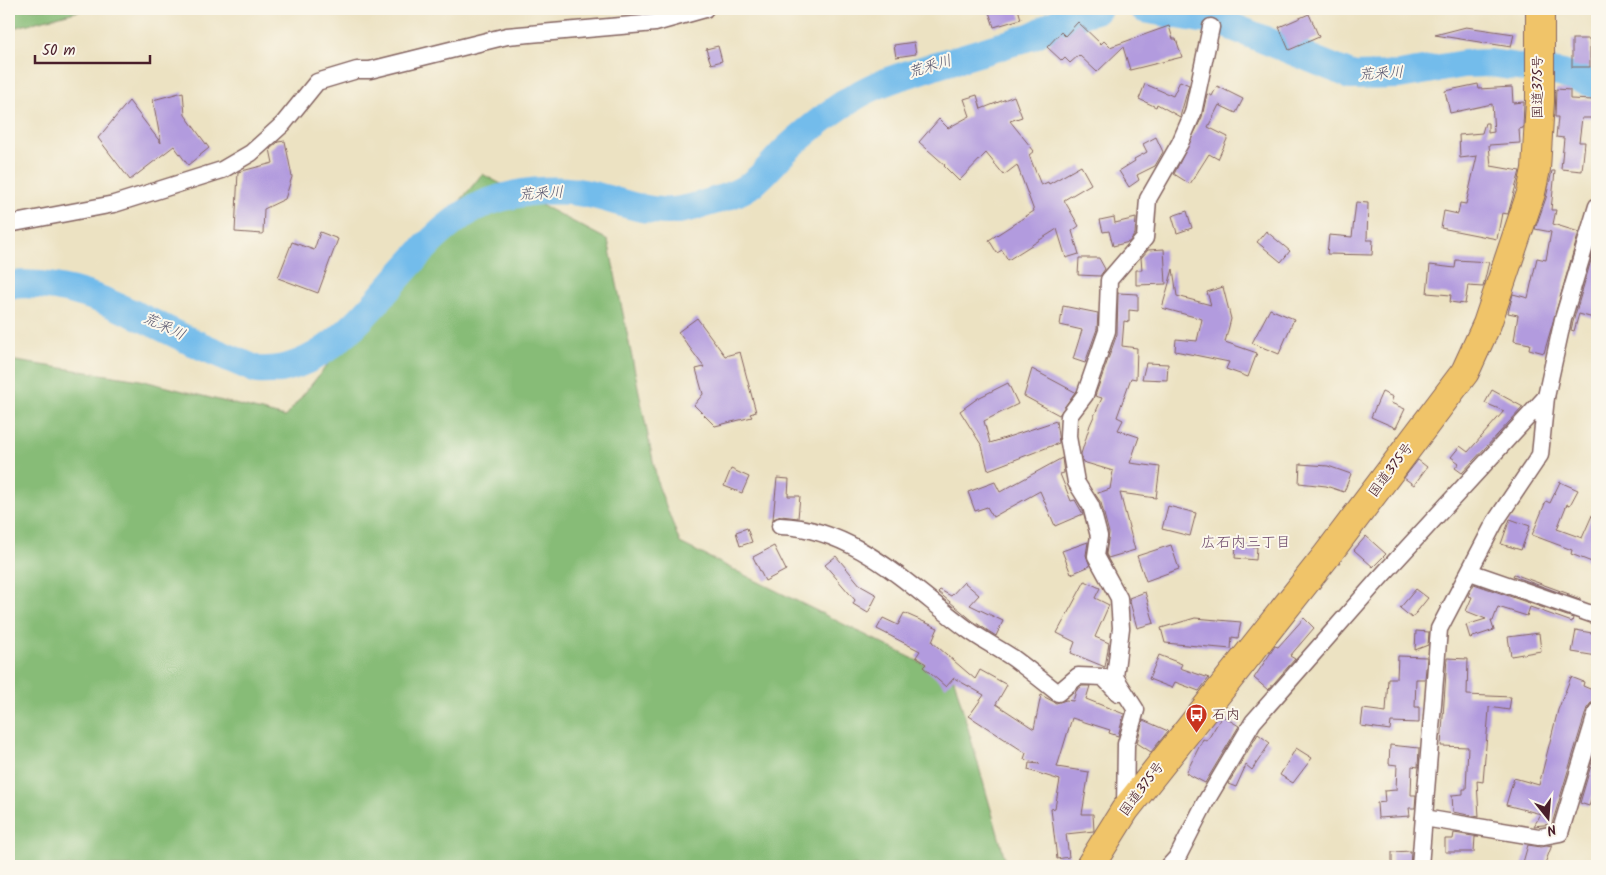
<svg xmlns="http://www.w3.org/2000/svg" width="1606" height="875" viewBox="0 0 1606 875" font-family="Kalam,'Klee One',sans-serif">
<rect width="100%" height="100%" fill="#fbf7ec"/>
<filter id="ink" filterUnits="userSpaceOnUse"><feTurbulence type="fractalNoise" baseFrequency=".02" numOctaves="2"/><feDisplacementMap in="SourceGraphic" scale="10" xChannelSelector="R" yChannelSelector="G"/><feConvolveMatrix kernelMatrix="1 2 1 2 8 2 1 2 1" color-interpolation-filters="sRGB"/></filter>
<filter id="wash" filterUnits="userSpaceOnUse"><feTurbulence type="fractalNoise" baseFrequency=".0096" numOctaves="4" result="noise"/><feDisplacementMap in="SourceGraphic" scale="20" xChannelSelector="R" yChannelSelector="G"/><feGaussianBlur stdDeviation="1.12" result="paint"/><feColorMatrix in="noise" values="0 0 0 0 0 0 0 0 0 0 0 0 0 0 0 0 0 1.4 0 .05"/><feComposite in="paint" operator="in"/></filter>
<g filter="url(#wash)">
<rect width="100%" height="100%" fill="#ece2c2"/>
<!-- forest -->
<g fill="#87bc77" stroke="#686e51">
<path d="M9 9H87L9 29Z"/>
<path d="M482 174 608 240 658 485 680 543 954 679 1007 866H9V360L140 380 285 417Z"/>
</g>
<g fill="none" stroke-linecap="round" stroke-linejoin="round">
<!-- river -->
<g stroke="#73bceb" stroke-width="28">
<path d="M1144 9 1223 23 1351 75 1350 76 1399 75 1464 64 1490 63 1559 73 1597 85"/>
<path d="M9 285C74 278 133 314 190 341 212 351 235 360 257 370 350 377 400 246 475 208 509 191 556 186 593 195 618 201 642 211 668 211 681 212 726 198 738 192 759 183 772 163 788 148 808 130 830 112 853 98 878 82 906 75 934 66 965 57 996 48 1026 38 1037 35 1046 28 1057 23 1070 17 1084 13 1098 9"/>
</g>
</g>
<g id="blocks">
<!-- building -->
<g fill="#b29bde">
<path d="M988 9H1018L1021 19 994 27Z"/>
<path d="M1309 14 1319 37 1289 50 1279 27Z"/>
<path d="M1078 22 1101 44 1104 41 1110 47 1169 26 1173 39H1176L1182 57 1130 70 1123 47 1097 72 1079 55 1070 63 1065 58 1062 61 1047 47 1061 32 1065 36Z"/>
<path d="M1466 27 1514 34 1511 47 1435 35Z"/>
<rect x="1572" y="39" width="18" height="28"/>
<path d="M914 42 916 54 896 57 894 45Z"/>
<path d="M718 46 722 61 711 64 706 49Z"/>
<path d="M1180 81 1189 85 1180 117 1157 104 1156 107 1139 99 1145 84 1173 96Z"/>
<path d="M1478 84 1479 89 1512 87 1513 103 1524 102 1523 128 1519 129 1520 143 1489 145 1491 166 1520 171 1508 214 1502 213 1497 239 1441 228 1444 211 1458 214 1460 203 1466 204 1477 156 1460 158 1459 135 1482 133 1485 123H1488V133L1494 132 1492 104 1450 113 1445 91Z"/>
<path d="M1217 86 1243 99 1236 113 1219 105 1208 127 1228 137 1218 159 1209 154 1190 184 1174 174 1202 117 1207 94 1212 96Z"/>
<path d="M1556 89 1570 90V99L1594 100 1593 118H1582L1579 142H1585L1582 171 1561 169 1564 138 1556 137 1558 117H1555Z"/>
<path d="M183 92 185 115 209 148 188 165 174 146 130 180 98 138 129 101 161 143 153 100Z"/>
<path d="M977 95 981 109 1014 96 1022 117 1010 121 1034 151 1029 155 1041 185 1048 182 1049 184 1081 166 1091 184 1064 200 1079 226 1072 231 1079 254 1066 258 1057 229 1008 260 1002 250 997 253 989 240 1034 211 1017 165 1004 175 986 153 959 181 944 166 945 165 919 142 939 119 948 128 970 116 964 99Z"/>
<path d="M1156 137 1163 152 1155 166 1137 175 1139 180 1129 187 1119 171 1135 161 1134 159 1147 152 1143 144Z"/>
<path d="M285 141 292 177 285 199 264 209 263 234 235 232 238 172 273 163 270 149 278 142Z"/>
<path d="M1552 171H1555L1551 210H1556L1553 224 1579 232 1544 353 1529 349 1530 344 1514 341 1518 315 1508 313 1513 294 1528 298 1537 258 1546 260 1551 232 1535 229 1546 198Z"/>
<path d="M1356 202 1368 203 1367 240H1373L1372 255 1327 254 1329 235 1352 237Z"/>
<path d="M1187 211 1192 228 1177 233 1172 216Z"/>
<path d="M1114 217 1115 223 1136 218 1135 234 1129 242 1113 246 1109 231 1103 232 1100 220Z"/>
<path d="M1266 231 1290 251 1281 262 1257 242Z"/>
<path d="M320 232 338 239 318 293 278 278 292 242 314 250Z"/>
<path d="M1597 240V319L1579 314 1574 331 1571 330 1573 322Z"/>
<path d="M1164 249 1166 284 1136 285V270H1142L1141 258 1148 250Z"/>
<path d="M1079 258H1099L1105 269 1100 276 1078 275Z"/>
<path d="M1456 260 1489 262 1483 287 1468 286 1465 304 1450 302 1451 295 1427 293 1430 265 1455 268Z"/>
<path d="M1173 269 1177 296 1211 305 1207 292 1223 287 1231 319 1225 342 1257 353 1248 377 1226 369 1229 362 1175 351 1176 339 1197 341 1202 319 1162 308Z"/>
<path d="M1118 293 1138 294V311L1129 310V322L1124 321 1122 346 1137 348 1136 379 1131 378 1117 417 1123 420 1118 430 1139 437 1130 463 1160 467 1156 498 1120 493 1135 550 1108 558 1106 554 1109 533 1101 503 1095 494 1110 489 1113 471 1083 462 1081 454 1090 425 1102 398 1095 396 1117 334Z"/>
<path d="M1063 306 1098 313 1097 329 1085 363 1073 359 1082 330 1060 325Z"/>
<path d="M1270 309 1294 319 1279 354 1252 343Z"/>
<path d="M697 318 725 356 740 352 756 412 750 414 752 417 715 426 694 405 703 394 696 369 704 367 678 332Z"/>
<path d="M1146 363 1168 364 1167 380 1142 379Z"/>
<path d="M1032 369 1075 392 1059 415 1024 396Z"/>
<path d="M1008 383 1018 404 984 421 990 443 1056 421 1059 443 988 470 982 446 960 411 978 398Z"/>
<path d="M1492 390 1523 407 1462 473 1455 468 1459 463 1451 457 1460 446 1468 452 1504 411 1485 403Z"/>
<path d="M1382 392 1393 397 1391 403 1405 409 1396 428 1371 417Z"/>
<path d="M1062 458 1064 473 1060 474 1071 501 1075 500 1083 514 1055 526 1040 491 993 517 987 507 975 511 968 492 995 482 1000 492Z"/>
<path d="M1418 460 1427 467 1414 485 1404 478Z"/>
<path d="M1300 464 1328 466 1351 474 1344 492 1326 486 1299 483Z"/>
<path d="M731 469 749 477 742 493 724 486Z"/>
<path d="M777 478 789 479 788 496H800L798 518 781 516 773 519Z"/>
<path d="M1560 482 1578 490 1570 505 1567 504 1557 529 1582 538 1597 504V564L1571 554 1572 550 1532 535 1546 501 1550 503Z"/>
<path d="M1168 506 1196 513 1190 536 1162 529Z"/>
<path d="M1510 519 1530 526 1521 550 1501 544Z"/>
<path d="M747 528 752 542 740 546 736 532Z"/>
<path d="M1366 536 1386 554 1373 567 1354 550Z"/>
<path d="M1088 542 1086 555 1090 566 1071 574 1062 551Z"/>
<path d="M1171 545 1179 569 1146 581 1137 556Z"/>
<path d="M1236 545 1257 547 1256 560 1235 558Z"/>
<path d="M774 546 786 570 765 581 753 557Z"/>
<path d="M836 556 861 586 877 595 868 613 853 604 855 600 825 565Z"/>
<path d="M1514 574 1580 598V600L1513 576Z"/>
<path d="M1085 581 1100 588 1095 598 1109 605 1095 637 1109 643 1105 667 1071 653 1075 642 1057 633Z"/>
<path d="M964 582 979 595 970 605 1003 621 996 636 973 621 938 592 940 590 951 596Z"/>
<path d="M1474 584 1573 618 1572 622 1530 607 1527 616 1498 607 1493 621H1491L1494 630 1470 638 1466 625 1486 619 1466 611 1472 597 1468 596Z"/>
<path d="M1416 589 1428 598 1412 618 1400 608Z"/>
<path d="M1145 592 1154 623 1137 628 1129 598Z"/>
<path d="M904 613 938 628 932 642 975 679 980 670 1007 685 996 704 1034 729 1041 695 1056 703 1066 700 1073 701 1076 691 1082 686H1090L1086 699 1124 714 1118 736 1109 733 1110 730 1072 718 1057 767 1089 772 1082 814H1093L1094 831 1066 834 1069 857 1057 859 1051 809 1055 808 1060 780 1028 770 1029 763 1040 764 1024 759 1026 753 969 716 984 695 954 678 946 687 923 667 926 664 916 657 920 651 877 629 883 618 898 625Z"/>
<path d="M1195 618 1241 622 1238 638 1232 637 1231 649 1165 643 1161 628Z"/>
<path d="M1304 618 1314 628 1290 656 1295 659 1268 690 1254 678 1275 646 1278 647Z"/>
<path d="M1576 630 1597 634V656L1572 652Z"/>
<path d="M1416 631 1429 632 1428 645 1415 650Z"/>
<path d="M1539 633 1541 651 1511 656 1508 637Z"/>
<path d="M1159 655 1182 664 1180 668 1209 678 1199 691 1175 682 1172 688 1149 679Z"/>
<path d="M1398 656 1427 657 1425 679H1416L1415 707H1419V723L1391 722 1390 730 1361 726 1363 709 1386 712 1388 678H1397Z"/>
<path d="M1447 658 1468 659 1467 695 1511 697 1509 710 1489 707V710L1483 782 1477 781 1479 817 1453 812 1452 795 1463 794V789H1466L1468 747 1441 746Z"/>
<path d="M1571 677 1584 682 1583 686 1597 692V701L1591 703 1587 708 1552 824 1534 826 1541 814 1506 805 1514 778 1539 785 1558 710Z"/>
<path d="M1222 716 1239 726 1205 783 1186 773 1203 739 1207 741Z"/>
<path d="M1143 720 1168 731 1151 752 1137 743Z"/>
<path d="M1258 734 1270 743 1252 770 1246 765 1236 787 1228 784Z"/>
<path d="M1390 745 1419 748 1418 767 1412 766 1411 795H1416L1415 808H1409L1410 816 1378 818 1377 803 1385 802 1384 791 1396 790 1397 765 1389 764Z"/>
<path d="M1597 745V784L1589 806 1580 803Z"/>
<path d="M1296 748 1312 758 1293 783 1280 775Z"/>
<path d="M1454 833 1479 837H1475L1474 852H1445V839H1453Z"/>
<path d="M1528 845 1541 847 1552 845 1544 866H1522Z"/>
<path d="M1411 851 1410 866H1392V852Z"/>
</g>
</g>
</g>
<g filter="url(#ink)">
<use href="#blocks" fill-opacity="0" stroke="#836360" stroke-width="1"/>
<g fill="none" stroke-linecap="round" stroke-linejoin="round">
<defs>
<g id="minor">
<path d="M9 224 114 204 222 170 251 153 283 124 317 82 357 70H370L507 36 655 23 705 9"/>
<path d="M780 526C855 528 910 587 967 629 982 640 998 648 1013 658 1028 669 1043 681 1058 693L1078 676 1103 677 1118 693"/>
<path d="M1470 572 1597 616"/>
<path d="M1125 807 1126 744 1136 710 1115 677 1121 628 1119 598 1096 556 1099 536 1091 506 1076 482 1068 437 1069 416 1085 395 1107 331 1109 280 1145 238 1148 199 1180 143 1193 113 1211 27"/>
<path d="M1424 818 1539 837 1560 833 1597 711"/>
<path d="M1169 866 1178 856 1205 803 1253 722 1377 581 1546 397"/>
<path d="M1420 866 1439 629 1495 522 1540 455 1546 397 1563 319 1597 206"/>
</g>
<path id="trunk" d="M1090 866 1125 810 1327 555 1465 372 1487 324 1531 193 1536 169 1540 101V9"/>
</defs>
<!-- minor casing -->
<use href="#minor" stroke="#836360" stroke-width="19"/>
<!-- trunk casing -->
<use href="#trunk" stroke="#836360" stroke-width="30"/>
<!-- minor -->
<use href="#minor" stroke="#fff" stroke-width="16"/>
<!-- trunk -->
<use href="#trunk" stroke="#f0c469" stroke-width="28"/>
</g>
</g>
<!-- icons -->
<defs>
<symbol id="bus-pin" viewBox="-11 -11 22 30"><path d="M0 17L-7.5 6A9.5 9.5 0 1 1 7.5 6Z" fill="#c8321e" stroke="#fbf7ec"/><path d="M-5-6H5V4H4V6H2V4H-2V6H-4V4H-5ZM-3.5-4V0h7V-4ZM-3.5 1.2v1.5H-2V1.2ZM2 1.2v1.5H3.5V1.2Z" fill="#fff"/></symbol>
</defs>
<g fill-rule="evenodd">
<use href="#bus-pin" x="1184" y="702" width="25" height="34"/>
</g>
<g text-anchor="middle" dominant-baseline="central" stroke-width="4" stroke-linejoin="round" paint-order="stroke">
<!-- street labels -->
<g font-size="14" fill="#4a1f2b" stroke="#fbf7ec">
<text transform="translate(1538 87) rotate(-90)">国道375号</text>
<text transform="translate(1391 470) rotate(-53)">国道375号</text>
<text transform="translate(1142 789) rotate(-53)">国道375号</text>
</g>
<!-- poi labels -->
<g font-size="14" fill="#4a1f2b" stroke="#fbf7ec" text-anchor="start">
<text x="1212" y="715">石内</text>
</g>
<!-- water labels -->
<g font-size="15" font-style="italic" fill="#58566e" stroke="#fbf7ec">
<text transform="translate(930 67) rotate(-17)">荒釆川</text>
<text transform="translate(1381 74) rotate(-3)">荒釆川</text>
<text transform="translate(541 194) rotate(-3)">荒釆川</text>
<text transform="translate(164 327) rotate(25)">荒釆川</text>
</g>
<!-- neighbourhood labels -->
<g font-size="15" fill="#6e4a6a" stroke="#fbf7ec">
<text x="1246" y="543">広石内三丁目</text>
</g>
</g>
<!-- margin -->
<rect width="1606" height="875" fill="none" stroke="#fbf7ec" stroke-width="30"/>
<!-- north arrow -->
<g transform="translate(1548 818) rotate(163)" stroke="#fbf7ec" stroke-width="4" paint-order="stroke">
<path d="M0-4L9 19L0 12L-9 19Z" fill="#4a1f2b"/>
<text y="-8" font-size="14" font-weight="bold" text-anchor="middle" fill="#4a1f2b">N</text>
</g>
<!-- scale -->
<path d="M35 55v8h115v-8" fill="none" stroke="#4a1f2b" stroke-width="2.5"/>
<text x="42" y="55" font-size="15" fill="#4a1f2b" stroke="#fbf7ec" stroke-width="4" paint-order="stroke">50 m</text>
</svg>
